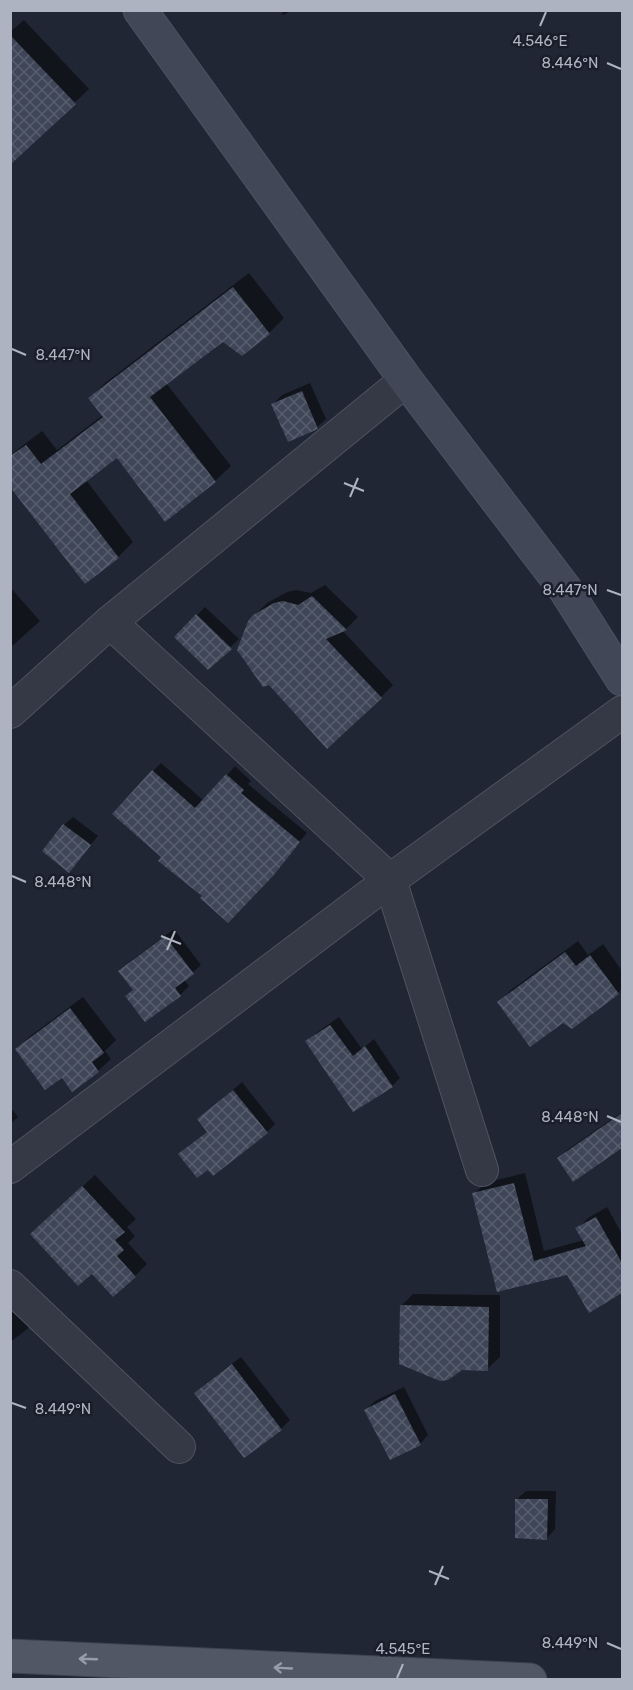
<svg xmlns="http://www.w3.org/2000/svg" width="633" height="1690" viewBox="0 0 633 1690" font-family="Rubik,sans-serif">
<defs>
<pattern id="building-cross-hatch" width="8" height="8" patternUnits="userSpaceOnUse" patternTransform="scale(1.5)"><rect width="8" height="8" fill="#3f4657"/><path d="M0 0l8 8M0 8l8-8" fill="none" stroke="#585e6e"/></pattern>
</defs>
<rect width="100%" height="100%" fill="#202634"/>
<!-- shadow -->
<g fill="#0007">
<path d="M281 10H293L283 15Z"/>
<path d="M24 20 89 89 10 163V32Z"/>
<path d="M249 273 284 318 269 333 223 340 166 383 231 466 215 481 165 520 117 456 86 480 133 542 118 557 10 484V455L13 453 42 431 57 450 103 415 90 398 105 383Z"/>
<path d="M310 383 326 419 317 427 273 404 282 395Z"/>
<path d="M325 585 358 617 346 629 342 630 393 685 381 697 254 616 267 603 287 592 296 590 311 593Z"/>
<path d="M10 587 40 621 10 648Z"/>
<path d="M205 607 239 639 208 668 176 637Z"/>
<path d="M161 763 204 801 235 766 251 781 248 784 307 833 236 913 204 896 163 857 153 771Z"/>
<path d="M73 817 98 836 69 871 64 825Z"/>
<path d="M174 929 201 965 184 980 189 986 180 995 127 996 134 989 120 971 129 962Z"/>
<path d="M578 941 588 955 603 944 622 971V989L618 993 563 1021 499 1003 511 990Z"/>
<path d="M83 997 116 1040 105 1051 111 1059 98 1071 72 1090 62 1076 17 1050 29 1037Z"/>
<path d="M339 1017 362 1049 374 1039 400 1078 392 1086 307 1042 316 1033Z"/>
<path d="M242 1082 275 1124 267 1132 189 1146 208 1131 199 1119Z"/>
<path d="M10 1107 18 1117 10 1124Z"/>
<path d="M622 1112V1146L574 1180 559 1158 567 1150Z"/>
<path d="M525 1173 544 1251 584 1240 577 1229 588 1218 607 1207 622 1234V1291L589 1311 568 1273 498 1290 474 1194 485 1183Z"/>
<path d="M95 1175 136 1219 127 1227 135 1236 128 1243 147 1264 135 1276 44 1222Z"/>
<path d="M10 1280 41 1316 25 1331 10 1342Z"/>
<path d="M413 1294 500 1295V1357L487 1369H461L401 1306Z"/>
<path d="M241 1357 290 1420 281 1429 244 1456 196 1393 205 1384Z"/>
<path d="M404 1387 428 1435 420 1444 366 1410 375 1401Z"/>
<path d="M526 1491H556L555 1529 547 1538 517 1499Z"/>
</g>
<!-- building -->
<g fill="url(#building-cross-hatch)">
<path d="M10 35 76 104 10 165Z"/>
<path d="M233 287 270 334 242 356 223 342 150 397 216 482 165 522 117 458 70 494 119 558 85 584 10 487V456L26 445 41 464 103 417 88 398Z"/>
<path d="M302 391 318 429 288 442 271 404Z"/>
<path d="M312 596 347 630 326 639 382 698 327 749 269 685 263 687 237 650 248 621 253 615 274 603 283 601 298 605Z"/>
<path d="M196 614 232 649 208 670 174 637Z"/>
<path d="M152 770 195 808 226 774 244 790 241 793 300 842 273 876 228 923 200 898 202 896 158 861 161 857 112 814Z"/>
<path d="M63 824 91 845 69 873 42 851Z"/>
<path d="M165 936 194 974 175 988 181 996 145 1022 125 996 133 990 118 971Z"/>
<path d="M565 952 576 966 590 955 619 994 572 1029 563 1023 530 1047 497 1002Z"/>
<path d="M70 1008 104 1053 92 1062 99 1072 72 1092 62 1078 45 1090 15 1049Z"/>
<path d="M330 1025 353 1056 365 1046 393 1087 353 1112 305 1041Z"/>
<path d="M233 1090 268 1133 213 1176 208 1170 197 1178 178 1154 207 1132 197 1119Z"/>
<path d="M622 1113V1148L573 1182 557 1158Z"/>
<path d="M514 1183 534 1261 586 1246 575 1228 596 1217 622 1263V1293L589 1313 567 1275 497 1292 472 1193Z"/>
<path d="M82 1186 125 1232 115 1240 124 1250 117 1256 136 1277 113 1297 92 1274 78 1286 30 1234Z"/>
<path d="M400 1305 489 1307 488 1371 462 1370 448 1380 440 1381 399 1364Z"/>
<path d="M232 1364 282 1430 244 1458 194 1393Z"/>
<path d="M395 1394 421 1445 390 1460 364 1410Z"/>
<path d="M515 1499H548L547 1540 515 1538Z"/>
</g>
<g fill="none" stroke-linecap="round" stroke-linejoin="round">
<defs>
<g id="street">
<path d="M110 622 390 880 482 1170"/>
<path d="M10 712 110 622 406 380"/>
<path d="M10 1167 390 880 622 712"/>
<path d="M10 1286 179 1447"/>
</g>
<path id="secondary" d="M140 10 406 380 565 589 622 679"/>
<path id="primary" d="M10 1656 530 1680"/>
</defs>
<!-- street casing -->
<use href="#street" stroke="#4e5360" stroke-width="34"/>
<!-- secondary casing -->
<use href="#secondary" stroke="#4e5360" stroke-width="35"/>
<!-- primary casing -->
<use href="#primary" stroke="#3d424f" stroke-width="35"/>
<!-- street -->
<use href="#street" stroke="#343945" stroke-width="32"/>
<!-- secondary -->
<use href="#secondary" stroke="#424758" stroke-width="33"/>
<!-- primary -->
<use href="#primary" stroke="#515765" stroke-width="33"/>
</g>
<!-- one-way arrows -->
<defs><path id="oneway-shaft" d="M-6 0H5M1.5-3L5.5 0L1.5 3" fill="none" stroke-width="1.6" stroke-linecap="round" stroke-linejoin="round" transform="scale(1.5)"/></defs>
<g stroke="#979cab">
<use href="#oneway-shaft" transform="translate(88 1659) rotate(-178)"/>
<use href="#oneway-shaft" transform="translate(283 1668) rotate(-177)"/>
</g>
<!-- ticks -->
<path fill="none" stroke="#aeb3c2" stroke-width="2" d="M540 26 546 12M607 63 621 69M12 349 26 355M344 483 364 491M350 497 358 478M607 590 621 595M12 876 26 882M161 936 181 944M167 950 175 931M607 1116 621 1122M12 1403 26 1408M429 1571 449 1579M435 1585 443 1566M607 1643 621 1649M397 1678 403 1664"/>
<g font-size="15" text-anchor="middle" fill="#aeb3c2" stroke="#191e2a" stroke-width="5" stroke-linejoin="round" paint-order="stroke">
<text x="540" y="46">4.546°E</text>
<text x="570" y="68">8.446°N</text>
<text x="63" y="360">8.447°N</text>
<text x="570" y="595">8.447°N</text>
<text x="63" y="887">8.448°N</text>
<text x="570" y="1122">8.448°N</text>
<text x="63" y="1414">8.449°N</text>
<text x="570" y="1648">8.449°N</text>
<text x="403" y="1654">4.545°E</text>
</g>
<!-- border -->
<rect width="633" height="1690" fill="none" stroke="#aeb3c2" stroke-width="24"/>
</svg>
